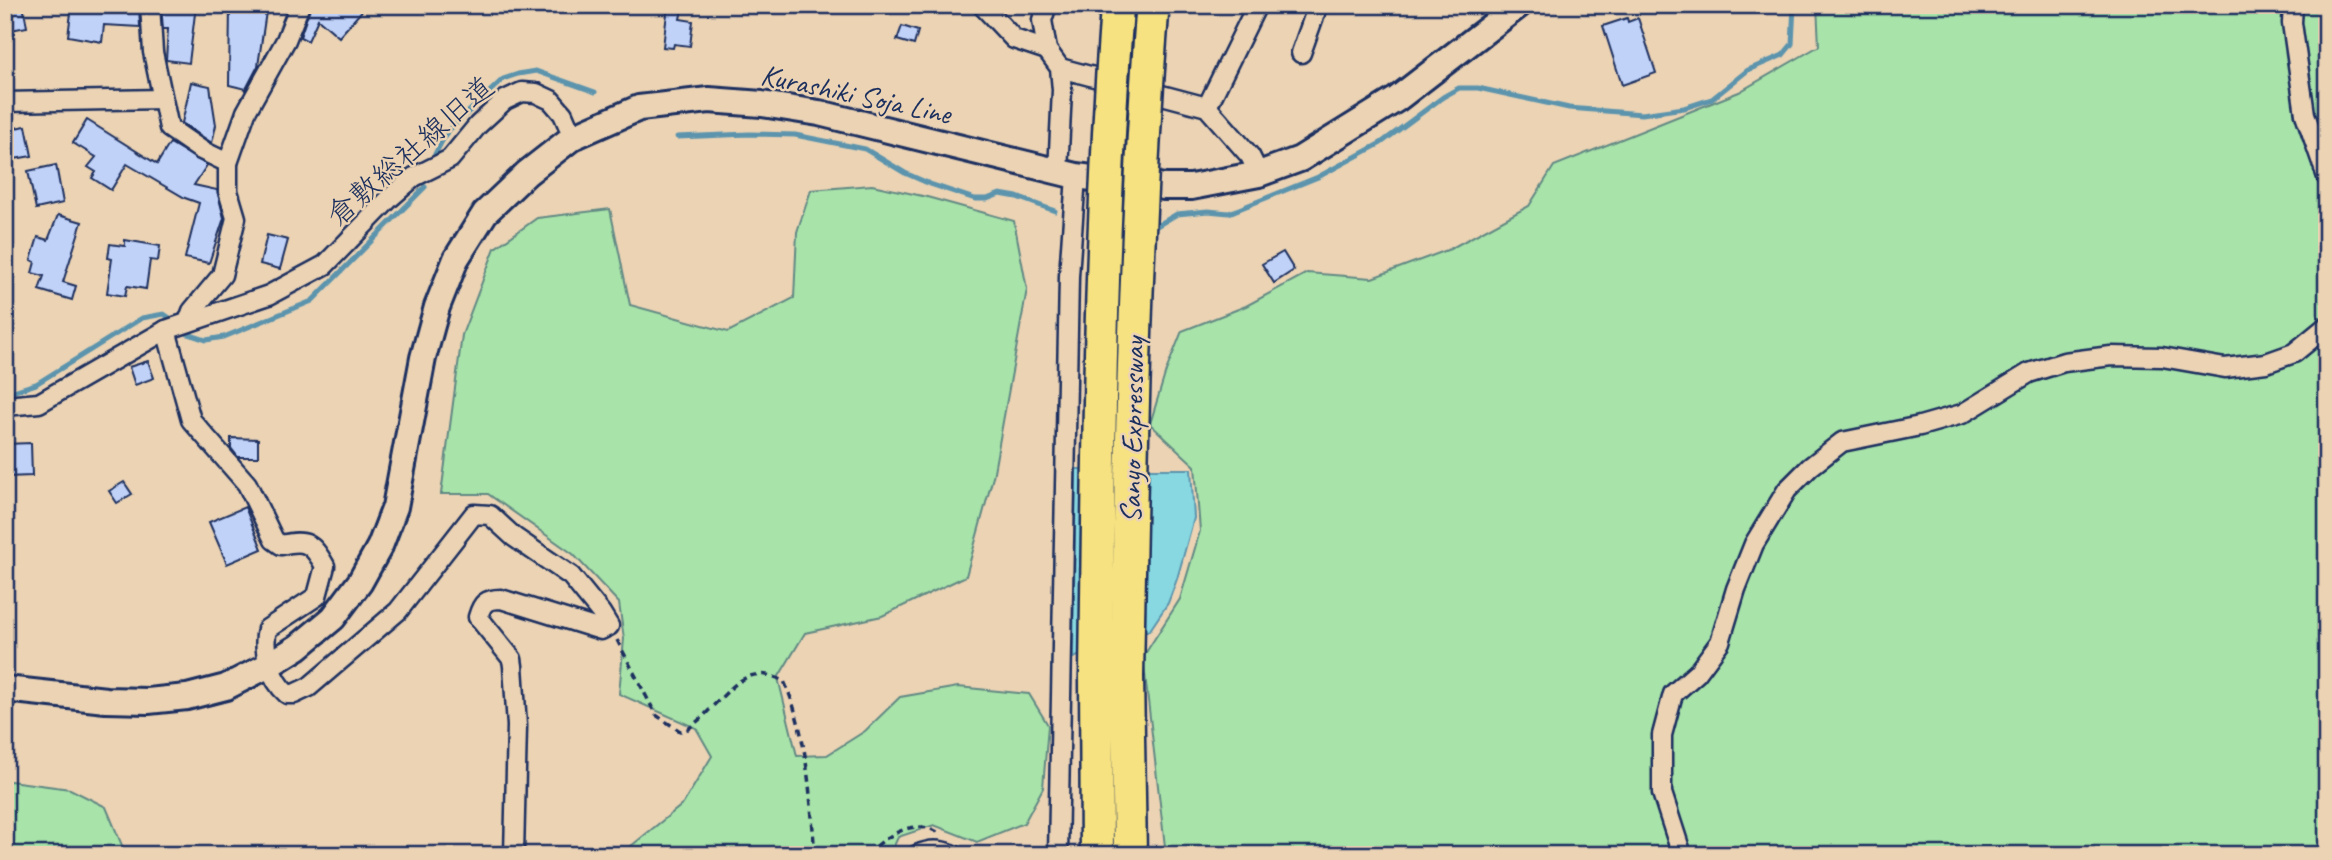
<svg xmlns="http://www.w3.org/2000/svg" width="2332" height="860" viewBox="0 0 2332 860" font-family="Caveat,'Klee One',sans-serif">
<rect width="100%" height="100%" fill="#ebd3b4"/>
<filter id="ink" filterUnits="userSpaceOnUse"><feTurbulence type="fractalNoise" baseFrequency=".0143" numOctaves="2"/><feDisplacementMap in="SourceGraphic" scale="14" xChannelSelector="R" yChannelSelector="G"/><feConvolveMatrix kernelMatrix="1 2 1 2 8 2 1 2 1" color-interpolation-filters="sRGB"/></filter>
<g filter="url(#ink)">
<!-- green -->
<g fill="#a8e3a9" stroke="#628984" stroke-width="2">
<path d="M1817 5H2327V855H1166L1143 657 1180 599 1200 531 1195 466 1150 424 1166 371 1182 331 1246 306 1307 273 1372 278 1450 249 1529 206 1554 166 1739 92 1819 46Z"/>
<path d="M872 185 927 197 1014 221 1027 289 993 477 966 576 882 616 805 633 778 678 797 756 827 755 865 731 900 697 958 687 1029 694 1048 725 1043 788 1024 823 977 842 934 825 898 837 890 855H620L683 804 712 756 696 728 619 694 624 639 619 603 573 554 488 494H441L462 335 495 248 537 218 610 209 630 305 728 332 794 298 797 232 811 190Z"/>
<path d="M10 781 70 789 106 807 126 855H5V782Z"/>
</g>
<!-- water -->
<path fill="#87d8e1" stroke="#5c94ad" stroke-width="2" d="M1076 469H1191L1194 518 1177 579 1168 603 1150 630 1073 658Z"/>
<g fill="none" stroke-linecap="round" stroke-linejoin="round">
<!-- stream -->
<g stroke="#5c94ad" stroke-width="5">
<path d="M677 137 749 134 795 135 865 149 905 173 930 184 975 199H987L1000 194 1017 197 1055 211"/>
<path d="M435 154 447 132 503 79 518 74 536 71 595 92"/>
<path d="M1151 227H1155L1177 214 1208 211 1229 213 1318 177 1381 143 1443 97 1459 88H1478L1569 108 1642 114 1684 108 1712 99 1748 70 1783 55 1792 44 1794 5"/>
<path d="M182 329 188 334 206 340 224 337 312 301 425 187"/>
<path d="M5 391 11 392 36 384 142 318 164 314 176 322"/>
</g>
</g>
<!-- building -->
<g fill="#c1d2f8" stroke="#1b2f5e" stroke-width="2">
<path d="M23 5 27 27 5 31V8Z"/>
<path d="M72 5H139L140 27 104 25 102 42 68 36Z"/>
<path d="M161 5H196L189 63 166 60 168 29H163Z"/>
<path d="M230 5H267L258 66 246 89 229 85Z"/>
<path d="M311 5H367L339 37 318 19 308 41 300 37Z"/>
<path d="M668 5H683L680 19 693 21 690 46 674 44 673 48 663 47Z"/>
<path d="M1627 18 1628 22 1638 18 1656 73 1622 85 1603 26Z"/>
<path d="M902 26 918 31 914 45 897 40Z"/>
<path d="M191 82 210 86 216 125 212 143 182 123Z"/>
<path d="M87 120 157 164 170 143 207 165 194 185 217 190 224 218 209 263 185 258 199 203 185 198 127 164 111 190 92 178 96 172 88 167 96 157 73 143Z"/>
<path d="M26 126 32 156 14 159 9 129Z"/>
<path d="M56 165 63 203 36 209 28 171Z"/>
<path d="M58 215 82 222 63 282 76 286 72 300 39 290 44 276 32 273 35 262 31 260 38 237 48 240Z"/>
<path d="M267 235 288 240 280 269 260 264Z"/>
<path d="M125 240 160 246 158 261 150 260 146 289 127 286 125 296 107 293 112 259 108 258 110 244 125 246Z"/>
<path d="M1283 252 1294 270 1274 283 1262 264Z"/>
<path d="M148 361 154 378 135 385 129 367Z"/>
<path d="M231 438 258 439V457H238L231 448Z"/>
<path d="M31 443 32 476 5 477V444Z"/>
<path d="M124 482 132 494 117 503 109 491Z"/>
<path d="M245 507 262 549 227 564 209 522Z"/>
</g>
<g fill="none" stroke-linecap="round" stroke-linejoin="round">
<defs>
<g id="minor">
<path d="M150 5 153 52 169 128 201 150 228 163"/>
<path d="M982 5 1014 39 1047 50"/>
<path d="M1047 5 1042 20 1047 50 1060 68 1062 90 1058 172"/>
<path d="M2293 5 2292 23 2305 114 2327 177"/>
<path d="M1301 53 1318 5"/>
<path d="M1060 68 1207 107 1250 156 1259 174"/>
<path d="M5 102 162 99"/>
<path d="M1207 107 1257 5"/>
<path d="M188 322 192 311 222 275 236 218 228 191V163L246 112 286 40 300 5"/>
<path d="M166 330 191 420 247 484 274 540 281 545C306 539 312 543 325 566L317 596 267 629C262 650 270 679 287 694H294L309 687 398 611 474 514 490 515 514 537 571 576 601 613 609 626 601 630 501 599C486 599 482 603 478 617L512 659 513 666 517 726 514 855"/>
<path d="M5 406 39 403 166 330 269 295 325 265 390 198 414 177 450 159 478 125 505 100 522 92 536 93 551 100 563 114 573 137"/>
<path d="M917 855C930 849 940 849 953 855"/>
<path d="M1058 855 1069 276 1076 176"/>
<path d="M1682 855 1662 793V735L1673 694 1697 673 1720 642 1736 589 1754 544 1787 490 1810 467 1842 442 1920 426 1962 414 2029 373 2064 362 2111 356 2162 357 2225 368 2266 363 2294 353 2327 326"/>
</g>
<path id="secondary" d="M5 689 106 700 148 701 187 697 226 687 269 665 298 647 333 618 360 582 380 546 395 507 423 358 437 307 456 259 485 213 527 173 573 137 639 108 709 100 762 104 819 113 1076 176 1165 187H1191L1259 174 1300 159 1397 99 1519 5"/>
<g id="motorway">
<path d="M1096 677 1097 855"/>
<path d="M1127 677 1130 855"/>
</g>
</defs>
<!-- minor casing -->
<use href="#minor" stroke="#1b2f5e" stroke-width="23"/>
<!-- secondary casing -->
<use href="#secondary" stroke="#1b2f5e" stroke-width="30"/>
<!-- motorway casing -->
<use href="#motorway" stroke="#1b2f5e" stroke-width="37"/>
<!-- path -->
<g stroke="#1b2f5e" stroke-width="3.5" stroke-dasharray="7 5" stroke-linecap="butt">
<path d="M617 640 656 715 680 731 688 729C697 722 705 715 713 706 736 683 750 664 784 681 808 735 810 796 815 855"/>
<path d="M868 855C884 836 915 817 939 833"/>
</g>
<!-- minor -->
<use href="#minor" stroke="#ebd3b4" stroke-width="18"/>
<!-- secondary -->
<use href="#secondary" stroke="#ebd3b4" stroke-width="24"/>
<!-- motorway -->
<use href="#motorway" stroke="#f7e281" stroke-width="32"/>
<defs>
<g id="motorway-bridge">
<path d="M1096 677C1099 454 1100 231 1117 8"/>
<path d="M1127 677C1131 456 1135 234 1152 14"/>
</g>
</defs>
<!-- motorway-bridge casing -->
<use href="#motorway-bridge" stroke="#1b2f5e" stroke-width="37" stroke-linecap="butt"/>
<!-- motorway-bridge -->
<use href="#motorway-bridge" stroke="#f7e281" stroke-width="32"/>
</g>
</g>
<g text-anchor="middle" dominant-baseline="central" stroke-width="5" stroke-linejoin="round" paint-order="stroke">
<!-- street labels -->
<g font-size="30" fill="#1b2f5e" stroke="#ebd3b4">
<text transform="translate(856 94) rotate(12)">Kurashiki Soja Line</text>
<text transform="translate(410 151) rotate(-41)">倉敷総社線旧道</text>
<text transform="translate(1132 430) rotate(-89)">Sanyo Expressway</text>
</g>
</g>
<!-- margin -->
<rect width="2332" height="860" fill="none" stroke="#ebd3b4" stroke-width="28"/>
<rect x="14" y="14" width="2304" height="832" fill="none" stroke="#1b2f5e" stroke-width="2.5" filter="url(#ink)"/>
</svg>
